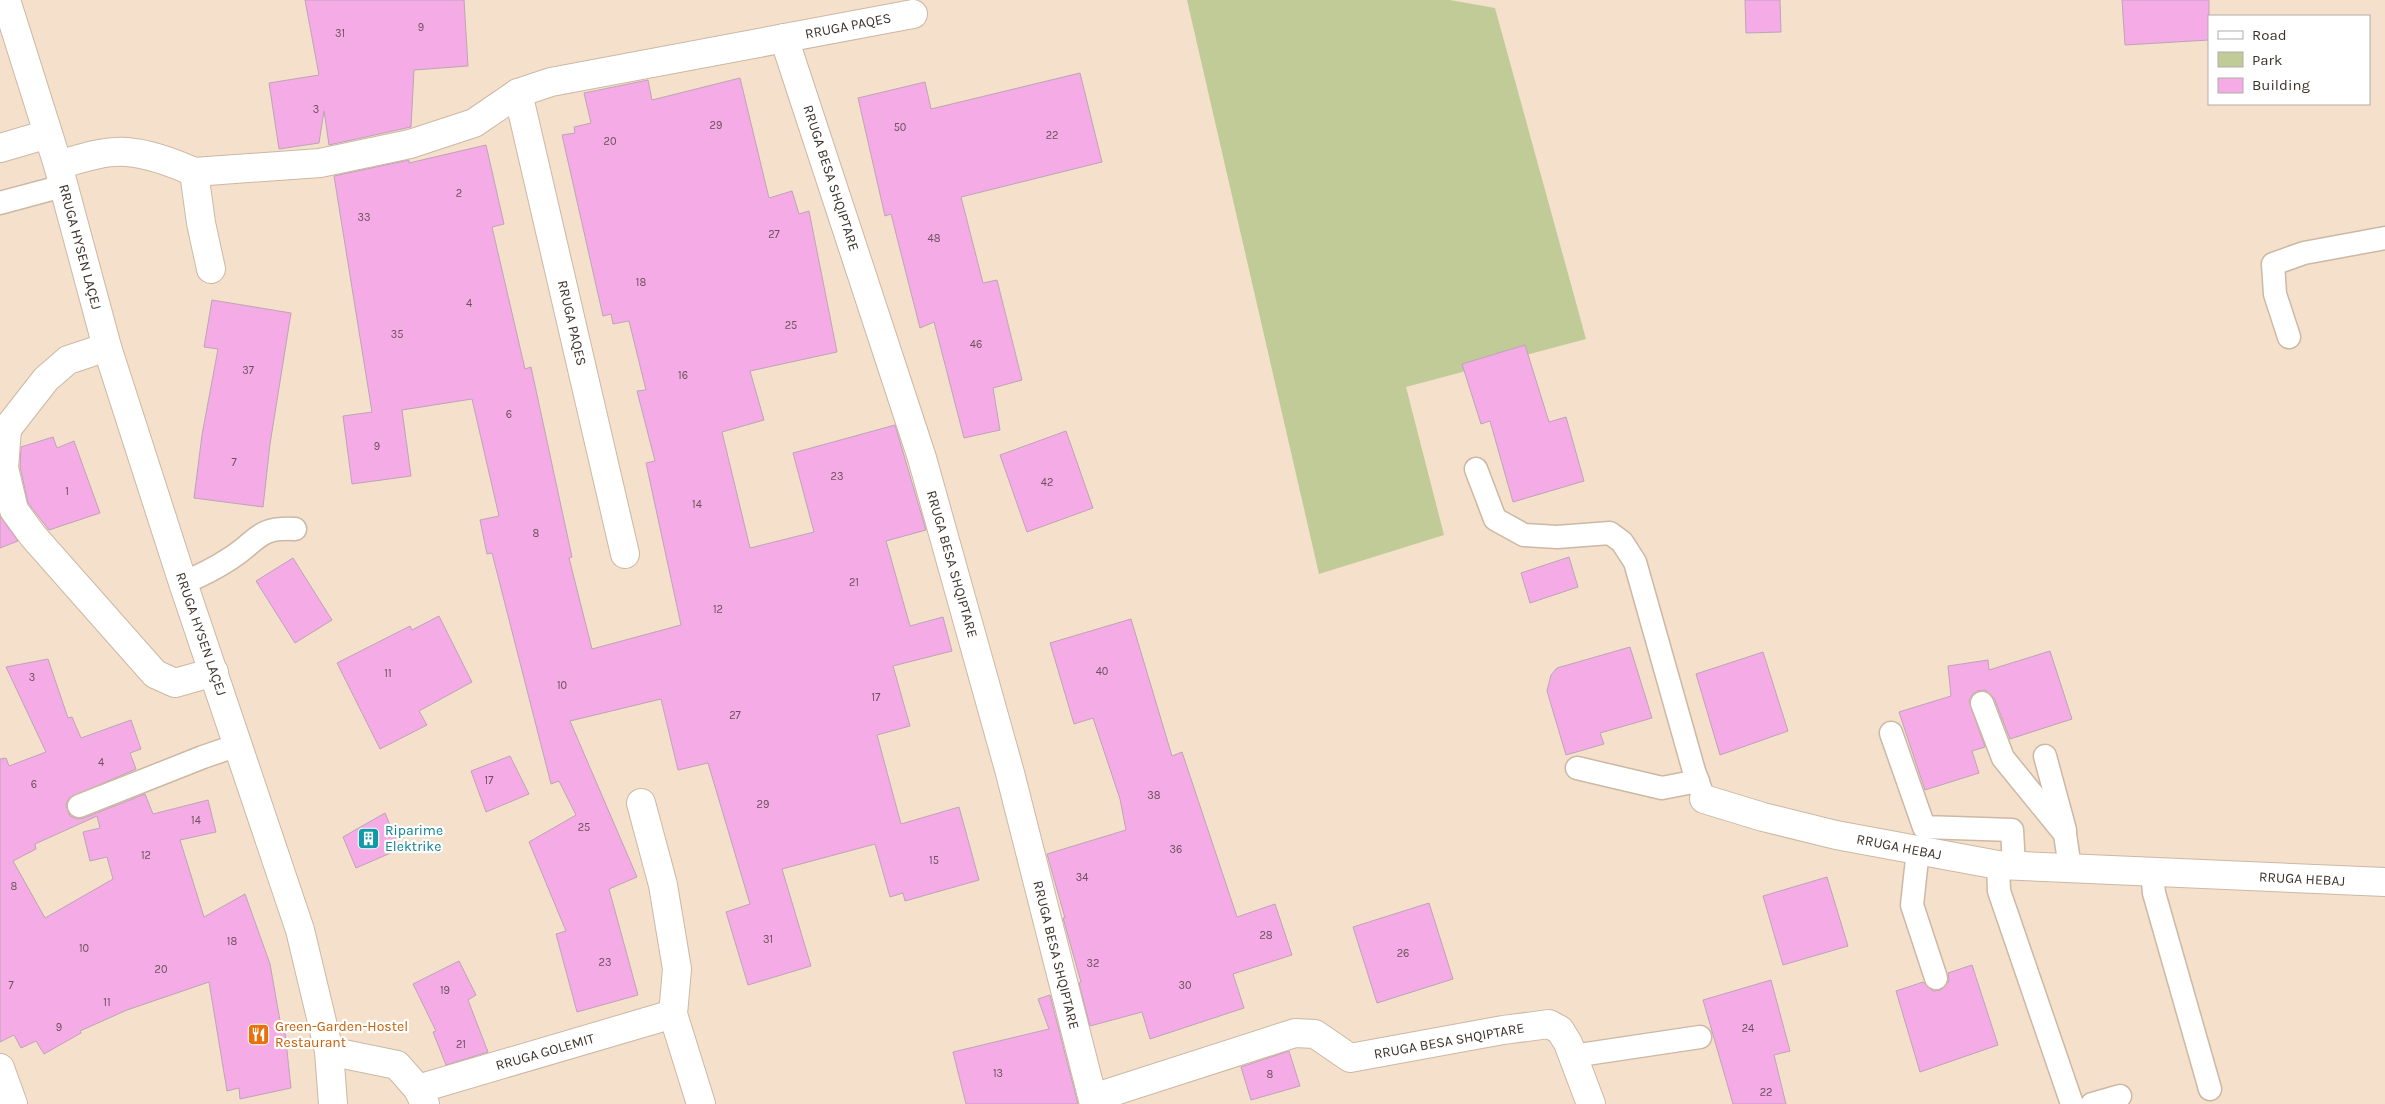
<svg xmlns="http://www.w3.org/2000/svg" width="2385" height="1104" viewBox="0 0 2385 1104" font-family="Karla,sans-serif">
<rect width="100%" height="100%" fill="#f4e0cb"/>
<!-- green -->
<path fill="#c1cb98" d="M1187 0H1450L1495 8 1586 339 1406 387 1444 535 1319 574Z"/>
<!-- building -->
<g fill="#f5abe5" stroke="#bca5b6" fill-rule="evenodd">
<path d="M305 0H464L468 66 414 70 411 127 329 145 324 111 319 143 279 149 269 83 319 75Z"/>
<path d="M1745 0H1780L1781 32 1746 33Z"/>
<path d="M2122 0H2209V40L2125 45Z"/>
<path d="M1080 73 1102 162 961 197 983 283 997 280 1022 380 993 388 1000 430 964 438 934 322 920 328 891 214 885 216 858 98 925 82 931 109Z"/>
<path d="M740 78 769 198 792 191 799 214 809 211 837 352 750 371 764 420 722 432 750 548 814 532 793 453 895 425 926 530 886 541 910 626 943 617 952 651 893 666 910 726 877 735 901 824 959 807 979 880 905 901 903 893 890 897 875 844 782 869 811 966 748 985 726 912 750 904 708 763 678 770 661 699 570 721 637 877 609 889 638 995 577 1012 556 934 566 931 529 842 576 815 559 781 551 784 492 553 487 554 480 520 499 516 472 399 402 410 411 476 352 484 343 416 372 412 334 176 409 160V163L486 145 504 224 492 227 525 369 531 367 572 557 569 558 592 649 681 625 646 463 655 461 637 391 646 390 629 321 613 324 611 314 603 316 562 135 575 133 574 127 591 123 584 93 648 80 652 100Z"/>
<path d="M212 300 291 313 270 444 263 507 194 498 202 435 218 349 204 347Z"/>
<path d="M1525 345 1549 422 1566 417 1584 481 1513 502 1490 421 1481 424 1462 364Z"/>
<path d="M1066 431 1093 508 1027 532 1000 455Z"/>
<path d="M53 437 57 448 74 441 100 513 49 530 28 503 20 467 21 447Z"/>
<path d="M0 516 18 541 0 548Z"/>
<path d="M1569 557 1578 587 1530 603 1521 573Z"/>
<path d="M293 558 332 620 295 643 256 581Z"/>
<path d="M439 616 472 682 419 711 427 725 380 749 337 663 410 626 412 630Z"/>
<path d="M1131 619 1172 756 1182 752 1237 917 1275 904 1292 955 1233 974 1244 1008 1150 1039 1142 1012 1090 1026 1079 983 1081 982 1063 918H1065L1047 854 1126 830 1120 799 1093 718 1074 724 1050 643Z"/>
<path d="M1630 647 1652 718 1600 733 1604 744 1566 755 1547 691 1551 675 1557 668Z"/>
<path d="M2050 651 2072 719 2010 739 1994 698 1985 690 1977 691 1972 695 1969 701 1985 747 1972 751 1979 773 1925 790 1899 712 1951 696 1948 666 1988 660 1989 670Z"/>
<path d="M1763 652 1788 731 1720 755 1696 674Z"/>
<path d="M48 659 68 718 72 717 81 738 131 720 141 749 130 753 136 769 69 798 66 805 70 816 77 819 84 818 145 794 153 814 208 800 216 832 180 840 204 917 245 894 270 964 282 1032H285L291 1088 240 1099 239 1088 227 1091 209 982 127 1010 80 1031 81 1033 44 1054 36 1041 21 1048 14 1035 0 1042V759L6 758 9 766 46 752 6 667ZM97 816 100 828 83 832 90 861 107 857 113 879 45 918 13 861 36 849 35 844Z"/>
<path d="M510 756 529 794 486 812 471 771Z"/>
<path d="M385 813 400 849 356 868 343 837Z"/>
<path d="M1827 877 1848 946 1783 965 1763 896Z"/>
<path d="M1429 903 1453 979 1377 1003 1353 927Z"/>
<path d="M459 961 476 995 468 1000 488 1052 446 1065 433 1032 436 1031 413 984Z"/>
<path d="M1972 965 1998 1045 1920 1072 1896 991 1923 982 1933 991 1941 990 1949 981 1948 973Z"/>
<path d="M1771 980 1790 1051 1774 1055 1786 1104H1733L1703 1000Z"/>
<path d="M1050 995 1078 1104H966L953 1052 1049 1029 1038 999Z"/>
<path d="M1289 1051 1300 1086 1251 1100 1241 1067Z"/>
</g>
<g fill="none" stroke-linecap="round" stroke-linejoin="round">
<defs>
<g id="service">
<path d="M0 203 63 186"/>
<path d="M2289 337 2275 294 2273 264 2304 253 2385 238"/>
<path d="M1476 469 1495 519 1524 535 1557 537 1610 533 1622 542 1635 562 1694 771 1704 799"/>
<path d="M183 583C200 576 216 568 231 558 259 540 257 527 295 529"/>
<path d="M1982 703 2003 758 2065 834 2070 868"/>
<path d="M1891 733 1924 827 2012 830 2014 866"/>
<path d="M2045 756 2065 830"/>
<path d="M1577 768 1662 788 1698 781"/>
<path d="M79 806 203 757 238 745"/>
<path d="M1918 850 1912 905 1936 978"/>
<path d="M1998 865 1999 891 2072 1104"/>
<path d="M2152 872 2154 893 2210 1089"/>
<path d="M1573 1056 1700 1037"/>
<path d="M2092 1104 2120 1096"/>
</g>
<g id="minor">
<path d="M784 38 922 458 1010 773 1094 1104"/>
<path d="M518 93 625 554"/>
<path d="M0 148 48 134"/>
<path d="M58 165C79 159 105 150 127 152 149 154 174 163 194 172L320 163 410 144 474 123 518 93 551 82 913 14"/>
<path d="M194 172 201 223 211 269"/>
<path d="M7 429 4 468 14 510 33 536 155 674 175 683 214 672"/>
<path d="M0 433 7 429 46 379 68 360 107 347"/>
<path d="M1704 799 1763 817 1836 835 1998 865 2385 882"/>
<path d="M641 803 663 885 677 969 673 1014 701 1104"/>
<path d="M329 1051 397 1065 418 1089 425 1104"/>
<path d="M0 1068 13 1104"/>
<path d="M418 1089 673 1014"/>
<path d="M1093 1098 1295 1033 1315 1034 1350 1058 1503 1030 1549 1024 1560 1030 1568 1043 1591 1104"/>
</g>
<path id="secondary" d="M6 0 58 165 107 347 183 583 300 930 329 1051 333 1104"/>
</defs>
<!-- service casing -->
<use href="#service" stroke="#ccb8a4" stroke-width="25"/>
<!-- minor casing -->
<use href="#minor" stroke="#ccb8a4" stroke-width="30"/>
<!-- secondary casing -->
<use href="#secondary" stroke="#ccb8a4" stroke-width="30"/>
<!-- service -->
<use href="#service" stroke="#fff" stroke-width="22"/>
<!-- minor -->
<use href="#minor" stroke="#fff" stroke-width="28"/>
<!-- secondary -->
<use href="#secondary" stroke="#fff" stroke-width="28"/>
</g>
<!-- icons -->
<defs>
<symbol id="building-square" viewBox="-11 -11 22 22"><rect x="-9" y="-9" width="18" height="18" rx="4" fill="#0f9aa8" stroke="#fff"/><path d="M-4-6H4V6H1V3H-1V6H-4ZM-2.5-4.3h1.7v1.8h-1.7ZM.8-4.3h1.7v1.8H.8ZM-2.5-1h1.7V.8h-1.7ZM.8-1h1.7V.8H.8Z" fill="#fff"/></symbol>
<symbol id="restaurant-square" viewBox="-11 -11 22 22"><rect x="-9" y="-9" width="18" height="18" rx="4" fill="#e8710a" stroke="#fff"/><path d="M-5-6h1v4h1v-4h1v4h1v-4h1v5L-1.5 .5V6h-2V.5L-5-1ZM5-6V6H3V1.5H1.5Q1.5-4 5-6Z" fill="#fff"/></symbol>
</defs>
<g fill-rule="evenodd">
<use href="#building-square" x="356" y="826" width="25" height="25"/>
<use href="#restaurant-square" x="246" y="1022" width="25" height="25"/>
</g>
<g text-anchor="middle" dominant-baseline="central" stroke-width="4.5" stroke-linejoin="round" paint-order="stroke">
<!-- number labels -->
<g font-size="11" fill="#6a515a">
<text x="421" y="27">9</text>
<text x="340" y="33">31</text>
<text x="316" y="109">3</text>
<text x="716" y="125">29</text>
<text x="900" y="127">50</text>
<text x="1052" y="135">22</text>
<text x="610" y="141">20</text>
<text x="459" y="193">2</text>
<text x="364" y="217">33</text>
<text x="774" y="234">27</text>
<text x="934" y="238">48</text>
<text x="641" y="282">18</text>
<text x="469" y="303">4</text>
<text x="791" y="325">25</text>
<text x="397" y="334">35</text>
<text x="976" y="344">46</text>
<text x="248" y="370">37</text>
<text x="683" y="375">16</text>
<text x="509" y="414">6</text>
<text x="377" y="446">9</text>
<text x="234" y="462">7</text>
<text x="837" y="476">23</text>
<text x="1047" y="482">42</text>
<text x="67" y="491">1</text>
<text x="697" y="504">14</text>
<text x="536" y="533">8</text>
<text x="854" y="582">21</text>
<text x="718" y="609">12</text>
<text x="1102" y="671">40</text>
<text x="388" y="673">11</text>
<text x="32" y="677">3</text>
<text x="562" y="685">10</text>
<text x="876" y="697">17</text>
<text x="735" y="715">27</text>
<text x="101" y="762">4</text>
<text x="489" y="780">17</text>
<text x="34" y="784">6</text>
<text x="1154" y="795">38</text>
<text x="763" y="804">29</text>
<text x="196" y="820">14</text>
<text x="584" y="827">25</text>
<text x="1176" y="849">36</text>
<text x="146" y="855">12</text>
<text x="934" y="860">15</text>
<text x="1082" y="877">34</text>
<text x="14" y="886">8</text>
<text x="1266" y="935">28</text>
<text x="768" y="939">31</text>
<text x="232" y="941">18</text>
<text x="84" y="948">10</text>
<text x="1403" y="953">26</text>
<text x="605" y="962">23</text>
<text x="1093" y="963">32</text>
<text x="161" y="969">20</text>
<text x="11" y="985">7</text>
<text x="1185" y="985">30</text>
<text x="445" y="990">19</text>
<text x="107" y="1002">11</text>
<text x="59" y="1027">9</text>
<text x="1748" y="1028">24</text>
<text x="461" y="1044">21</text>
<text x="998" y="1073">13</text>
<text x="1270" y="1074">8</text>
<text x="1766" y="1092">22</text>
</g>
<!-- street labels -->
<g font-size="14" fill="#3b332b" stroke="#fff">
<text transform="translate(848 26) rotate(-11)">RRUGA PAQES</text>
<text transform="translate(831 178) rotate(72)">RRUGA BESA SHQIPTARE</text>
<text transform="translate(80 247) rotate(75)">RRUGA HYSEN LAÇEJ</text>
<text transform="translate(572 323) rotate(77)">RRUGA PAQES</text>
<text transform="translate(952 564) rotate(74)">RRUGA BESA SHQIPTARE</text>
<text transform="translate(201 634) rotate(71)">RRUGA HYSEN LAÇEJ</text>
<text transform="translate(1899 847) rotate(11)">RRUGA HEBAJ</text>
<text transform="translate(2302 879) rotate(3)">RRUGA HEBAJ</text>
<text transform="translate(1056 955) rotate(76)">RRUGA BESA SHQIPTARE</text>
<text transform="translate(1449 1041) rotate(-10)">RRUGA BESA SHQIPTARE</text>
<text transform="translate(545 1052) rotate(-16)">RRUGA GOLEMIT</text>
</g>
<!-- culture labels -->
<g font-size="14" fill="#0d838f" stroke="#fff" text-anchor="start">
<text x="385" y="830">Riparime<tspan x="385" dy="16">Elektrike</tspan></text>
</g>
<!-- food labels -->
<g font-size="14" fill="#c56008" stroke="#fff" text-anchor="start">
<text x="275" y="1026">Green-Garden-Hostel<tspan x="275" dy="16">Restaurant</tspan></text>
</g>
</g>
<!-- legend -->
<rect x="2208" y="15" width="162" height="90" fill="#ffffff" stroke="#b1adaa"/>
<rect x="2218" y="31" width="25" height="8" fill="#ffffff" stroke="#b1adaa"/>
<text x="2252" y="40" font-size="15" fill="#3b332b">Road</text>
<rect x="2218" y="52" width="25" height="15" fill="#c1cb98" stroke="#b1adaa"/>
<text x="2252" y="65" font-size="15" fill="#3b332b">Park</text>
<rect x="2218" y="78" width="25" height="15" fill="#f5abe5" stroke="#b1adaa"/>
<text x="2252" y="90" font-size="15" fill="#3b332b">Building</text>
</svg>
